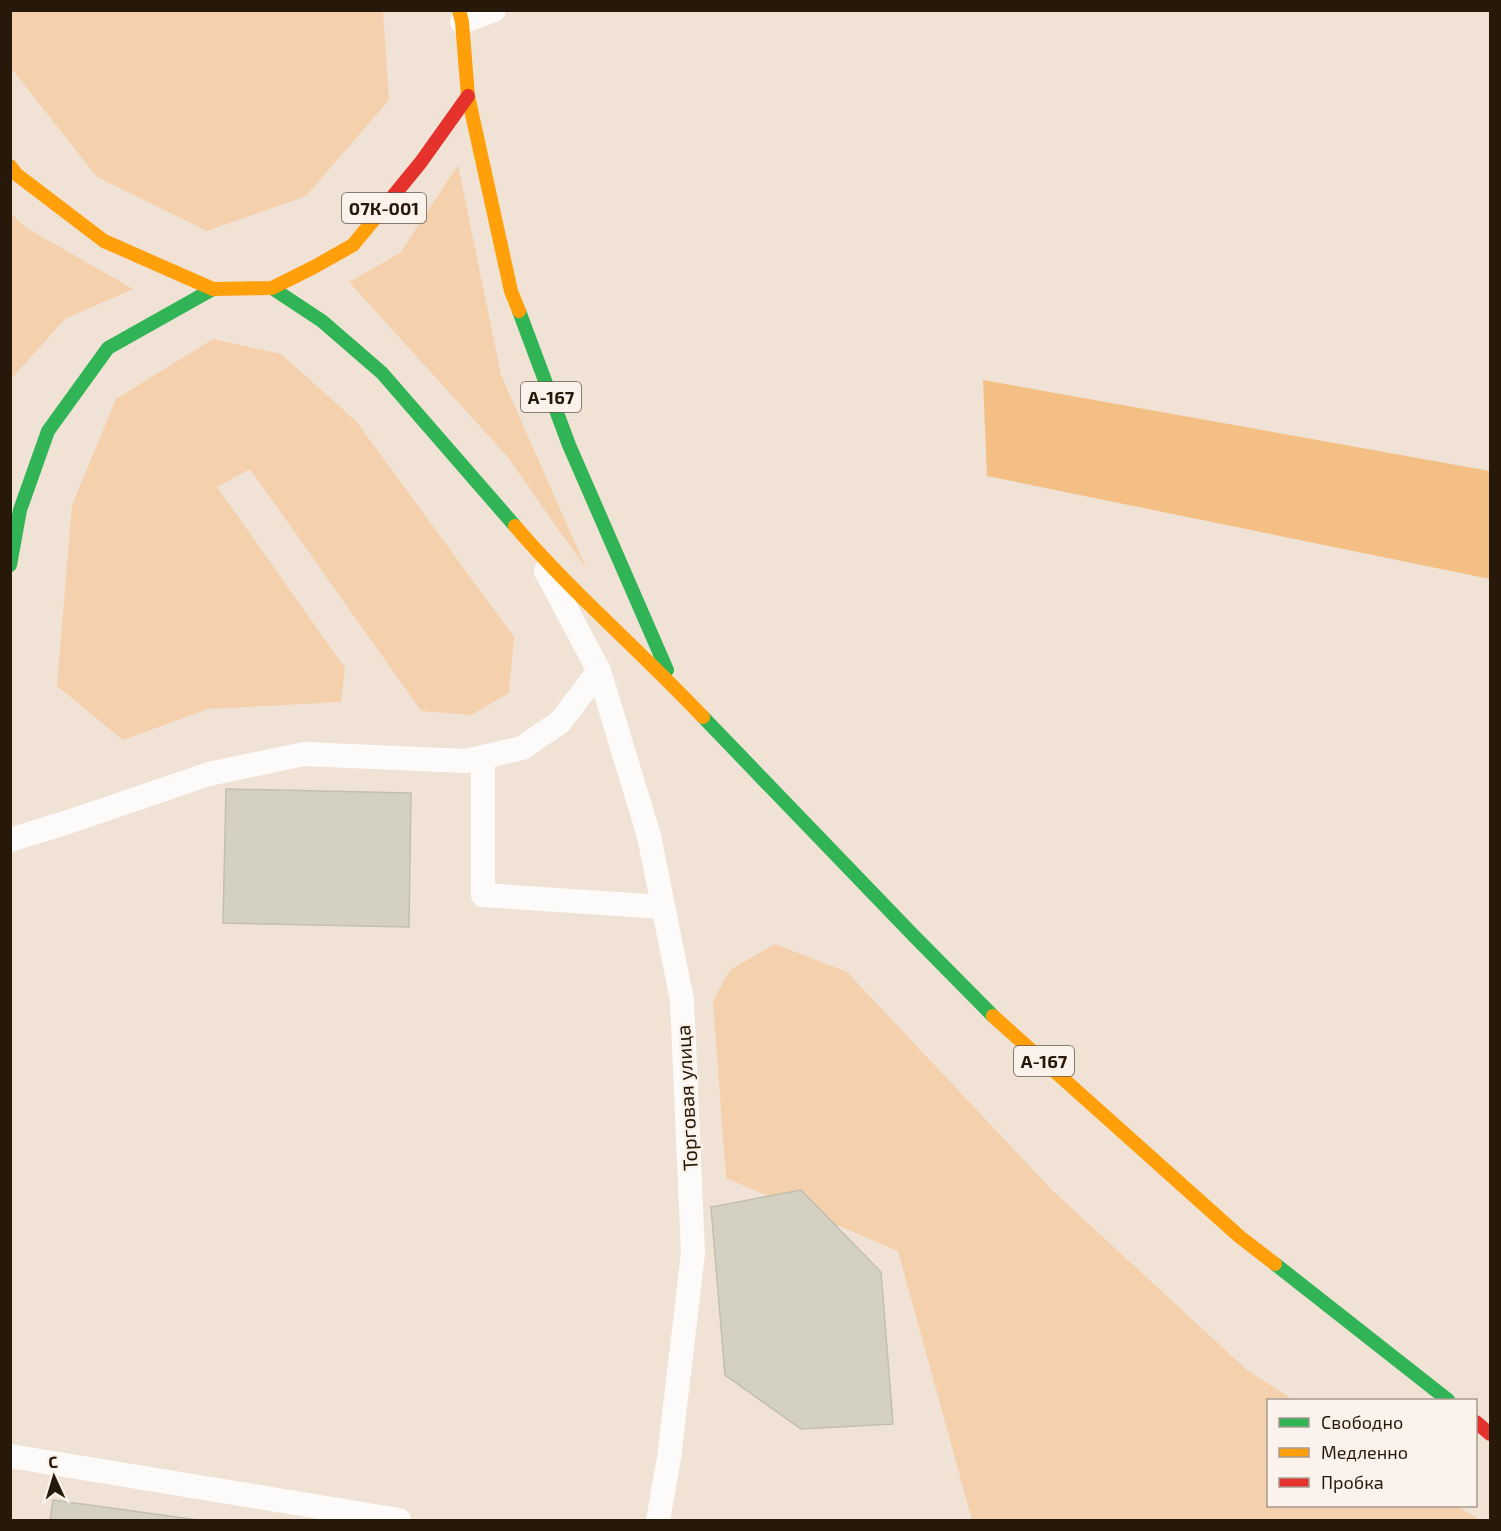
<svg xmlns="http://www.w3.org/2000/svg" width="1501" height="1531" viewBox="0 0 1501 1531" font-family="'Exo 2',sans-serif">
<rect width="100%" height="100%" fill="#f0e3d6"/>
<!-- green -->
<g fill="#f5d0ad">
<path d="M11 10 383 11 389 100 306 196 207 231 97 177 11 68Z"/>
<path d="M458 165 501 375 587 570 506 455 349 282 400 253Z"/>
<path d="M10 212 25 227 133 289 65 319 11 379Z"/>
<path d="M213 339 281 354 356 421 514 637 509 693 471 715 421 711 250 469 217 487 345 668 341 702 208 709 123 740 57 686 72 505 116 399Z"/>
<path d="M775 944 847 972 1052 1190 1247 1370 1294 1400H1268V1506H1457L1480 1520H972L898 1251 726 1178 713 1001 730 970Z"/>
</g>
<!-- forest -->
<path fill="#f4bf84" d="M983 380 1490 471V579L987 476Z"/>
<!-- building -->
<g fill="#d4d1c3" stroke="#c2bfb0" stroke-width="1.5">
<path d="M226 789 411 793 409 927 223 923Z"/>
<path d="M801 1190 881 1272 893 1424 801 1429 725 1375 711 1207Z"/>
<path d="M53 1500 198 1520H50Z"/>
</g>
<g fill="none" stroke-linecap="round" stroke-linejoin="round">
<!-- lane -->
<g stroke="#fdfbf9" stroke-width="24">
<path d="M462 22 494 10"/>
<path d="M546 571 599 671 649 836 682 1000 693 1253 669 1458 658 1520"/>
<path d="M483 758V895L663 907"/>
<path d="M10 840 68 822 209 774 304 754 466 761 522 748 560 722 599 671"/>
<path d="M10 1456 399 1520"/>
</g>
<!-- fast -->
<g stroke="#30b455" stroke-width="14">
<path d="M272 288 322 321 382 373 515 526"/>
<path d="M519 311 569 445 667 670"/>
<path d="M10 565 20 510 48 431 108 348 213 289"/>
<path d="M703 717 913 935 993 1016"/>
<path d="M1275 1264 1448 1400"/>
</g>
<!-- slow -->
<g stroke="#ff9f0a" stroke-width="14">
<path d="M459 10 462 22 468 96 511 291 519 311"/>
<path d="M10 166 16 174 104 241 213 289 272 288 314 267 353 245 394 195"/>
<path d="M515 526C573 594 642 652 703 717"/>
<path d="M993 1016 1240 1237 1275 1264"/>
</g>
<!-- jam -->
<g stroke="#e5322d" stroke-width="14">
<path d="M394 195 421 162 468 96"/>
<path d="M1476 1422 1490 1434"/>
</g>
</g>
<g text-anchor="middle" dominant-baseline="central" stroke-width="5" stroke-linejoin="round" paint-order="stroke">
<!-- shield labels -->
<g fill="#fbf2eb" stroke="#675a4e" stroke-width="1.5">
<rect x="342" y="193" width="84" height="30" rx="4.5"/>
<rect x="521" y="382" width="60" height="30" rx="4.5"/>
<rect x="1014" y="1046" width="60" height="30" rx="4.5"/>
</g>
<g font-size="18" font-weight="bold" fill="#27190a">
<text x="384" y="208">07К-001</text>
<text x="551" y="397">А-167</text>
<text x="1044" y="1061">А-167</text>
</g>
<!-- street labels -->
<g font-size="20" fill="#27190a" stroke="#fbf2eb">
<text transform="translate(686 1098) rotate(-93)">Торговая улица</text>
</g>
</g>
<!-- border -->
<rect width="1501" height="1531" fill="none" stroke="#27190a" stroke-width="24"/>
<!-- legend -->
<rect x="1267" y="1399" width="210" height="108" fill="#fbf2eb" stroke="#a69b91" stroke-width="1.5"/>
<rect x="1279" y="1418" width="30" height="9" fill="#30b455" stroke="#a69b91" stroke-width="1.5"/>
<text x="1321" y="1429" font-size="18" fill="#27190a">Свободно</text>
<rect x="1279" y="1448" width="30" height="9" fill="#ff9f0a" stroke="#a69b91" stroke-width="1.5"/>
<text x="1321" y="1459" font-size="18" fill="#27190a">Медленно</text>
<rect x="1279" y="1478" width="30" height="9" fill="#e5322d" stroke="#a69b91" stroke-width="1.5"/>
<text x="1321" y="1489" font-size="18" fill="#27190a">Пробка</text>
<!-- north arrow -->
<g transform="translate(54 1477) rotate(356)" stroke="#fbf2eb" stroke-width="4.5" paint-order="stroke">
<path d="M0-4.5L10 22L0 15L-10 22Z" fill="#27190a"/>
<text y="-9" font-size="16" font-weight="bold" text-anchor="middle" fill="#27190a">С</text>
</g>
</svg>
